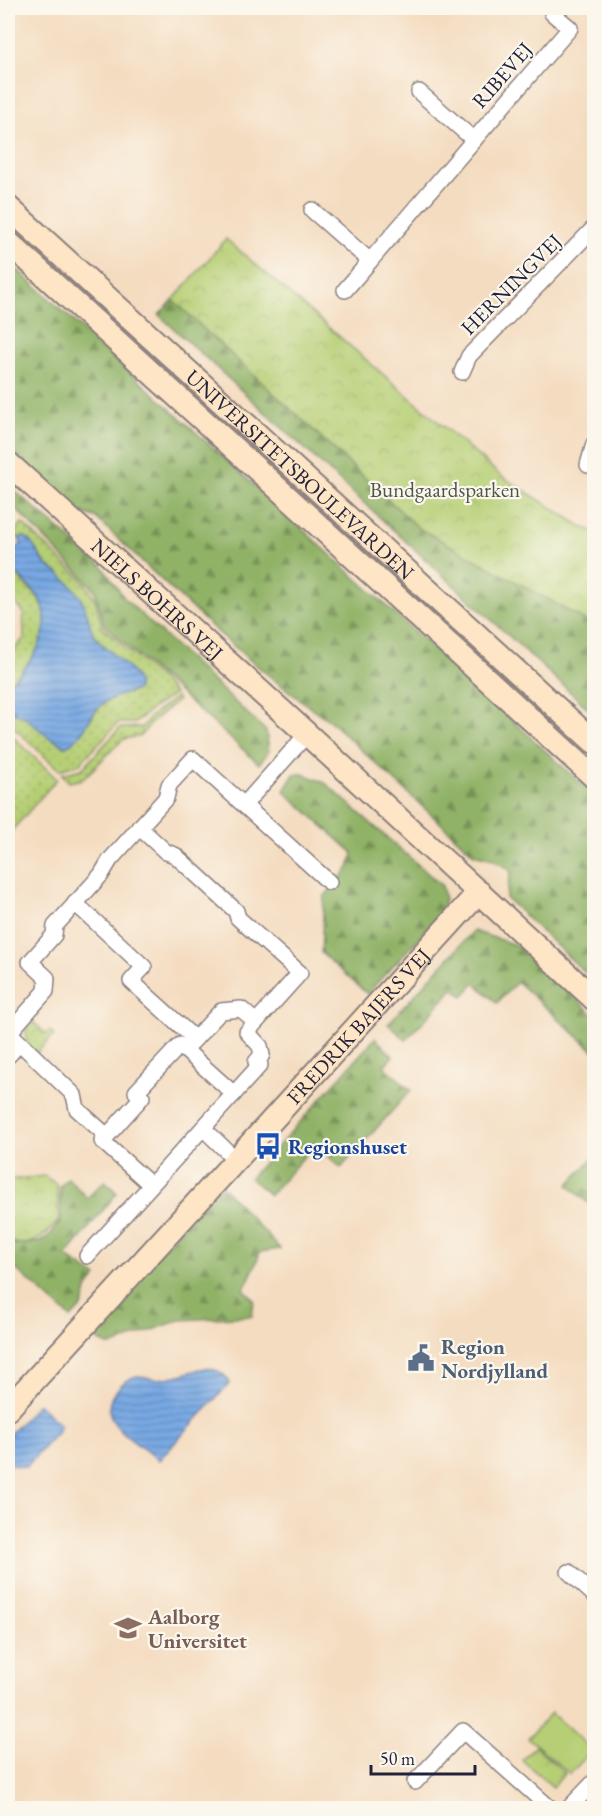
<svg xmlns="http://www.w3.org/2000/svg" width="602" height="1816" viewBox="0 0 602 1816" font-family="'EB Garamond',serif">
<defs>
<pattern id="grass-dots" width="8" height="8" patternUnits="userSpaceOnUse" patternTransform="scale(1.5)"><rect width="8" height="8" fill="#b6cf74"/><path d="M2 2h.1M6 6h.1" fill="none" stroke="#9cb165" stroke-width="1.8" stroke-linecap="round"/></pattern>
<pattern id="forest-firs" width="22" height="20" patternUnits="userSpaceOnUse" patternTransform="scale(1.5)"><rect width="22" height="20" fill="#90b266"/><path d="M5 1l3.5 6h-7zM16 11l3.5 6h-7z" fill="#759055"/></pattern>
<pattern id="park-crowns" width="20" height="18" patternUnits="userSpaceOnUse" patternTransform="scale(1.5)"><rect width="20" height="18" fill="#b6cf74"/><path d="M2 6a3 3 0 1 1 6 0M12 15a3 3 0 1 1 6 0" fill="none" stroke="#9cb165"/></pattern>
<pattern id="water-rules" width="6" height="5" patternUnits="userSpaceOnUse" patternTransform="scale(1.5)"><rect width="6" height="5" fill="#78a8e3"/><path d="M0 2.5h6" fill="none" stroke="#6288b9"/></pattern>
</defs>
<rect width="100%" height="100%" fill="#fbf7ec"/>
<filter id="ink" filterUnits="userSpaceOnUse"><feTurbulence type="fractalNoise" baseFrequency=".0167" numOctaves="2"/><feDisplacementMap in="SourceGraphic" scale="12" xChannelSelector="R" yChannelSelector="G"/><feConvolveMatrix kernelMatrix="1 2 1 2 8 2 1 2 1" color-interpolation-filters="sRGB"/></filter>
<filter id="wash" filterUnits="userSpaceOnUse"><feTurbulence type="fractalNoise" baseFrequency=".008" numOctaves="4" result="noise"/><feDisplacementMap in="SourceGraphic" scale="24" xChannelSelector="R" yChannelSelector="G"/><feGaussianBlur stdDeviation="1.35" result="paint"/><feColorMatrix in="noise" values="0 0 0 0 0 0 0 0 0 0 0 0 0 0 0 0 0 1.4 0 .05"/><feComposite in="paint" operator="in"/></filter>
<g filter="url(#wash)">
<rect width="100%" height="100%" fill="#f4dcc0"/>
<!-- grass -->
<g fill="url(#grass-dots)" stroke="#6c7858" stroke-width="1.5">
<path d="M22 523 84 582 95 598 102 627 160 678 174 694 153 708 135 723H118L79 764 59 770 8 722V706L16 714 22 715 31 722 48 737 65 746C83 740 87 719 100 706 109 698 119 695 131 692L129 670 102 645 94 635 61 575 46 564 29 540 25 537 19 538 13 534Z"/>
<path d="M8 541 14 547 9 549C13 558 15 572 21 580 27 589 37 592 42 604 54 634 30 666 8 684V657L24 638 23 611 8 597Z"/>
<path d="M176 697 178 700 154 720 140 736 123 739 83 779 69 782 62 774 82 769 120 728 142 727 150 717Z"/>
<path d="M8 732 57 779 8 835V778L12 767 8 755Z"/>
</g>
<!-- forest -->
<g fill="url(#forest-firs)" stroke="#596a50" stroke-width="1.5">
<path d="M8 261 594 795V981L506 898 511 871 493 859 474 854 330 721C244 663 170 587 95 517L79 512 8 447Z"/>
<path d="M173 300 419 528 594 625V714L159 315Z"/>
<path d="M8 485 103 567 125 599 266 731 269 751 259 764 104 625 95 590 8 501Z"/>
<path d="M294 774H304L325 783 442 886 445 900 439 916 367 994 321 953 324 897 349 868 353 853 284 791Z"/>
<path d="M473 931 519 946 594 1015V1051L517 982 497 1003 475 983 463 996 454 988 406 1040 388 1024Z"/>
<path d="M375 1038 393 1056 384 1066 411 1090 341 1168 315 1144 270 1195 250 1178Z"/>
<path d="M594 1157V1205L593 1207 568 1185Z"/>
<path d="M68 1178 87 1198 105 1181 117 1193 66 1256 97 1277 88 1287 83 1305 71 1318 8 1262V1242L10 1244H26L40 1242 51 1234 61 1220 60 1186Z"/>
<path d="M221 1185 280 1249 260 1252 255 1266 244 1289 254 1300 252 1316 180 1320 110 1346 85 1334Z"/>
</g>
<!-- park -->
<g fill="url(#park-crowns)" stroke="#6c7858" stroke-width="1.5">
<path d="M226 239 501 476 584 528 594 531V625L419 528 173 300Z"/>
<path d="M33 1022 46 1034 50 1031 54 1035 35 1054C28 1045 25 1042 26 1029Z"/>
<path d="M45 1176 57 1185 59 1220C47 1236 28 1251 8 1240V1180Z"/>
<path d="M535 1746 565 1773 553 1787 522 1760Z"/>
</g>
<!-- pitch -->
<path fill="#b6cf74" stroke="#6c7858" stroke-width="1.5" d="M551 1713 592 1750 570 1774 528 1738Z"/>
<!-- water -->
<g fill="url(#water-rules)" stroke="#4d658f" stroke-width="1.5">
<path d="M25 537C34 543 38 554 44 562 48 567 54 570 59 574 68 581 78 592 83 602 88 613 89 627 95 637 104 650 143 673 138 689 124 696 110 696 99 707 87 720 82 740 65 746L48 737 31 722 22 715 16 714 8 706V684C33 664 61 622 34 591 20 576 9 572 9 549L21 546 19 538Z"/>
<path d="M205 1368C216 1369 225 1373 230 1383L159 1460C139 1444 93 1422 115 1392 121 1384 128 1378 137 1376 144 1375 149 1379 155 1379 172 1379 188 1372 205 1368Z"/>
<path d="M38 1404 60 1425 57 1433 26 1467 8 1464V1436Z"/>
</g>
</g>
<g filter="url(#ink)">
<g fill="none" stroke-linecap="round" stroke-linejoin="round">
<defs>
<g id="street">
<path d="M419 92 474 140"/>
<path d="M312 210 370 261 570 28 552 13 556 8"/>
<path d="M345 290 370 261"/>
<path d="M462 372 469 356 594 228"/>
<path d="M588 465 594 444"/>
<path d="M244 805 307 734"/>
<path d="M75 903 144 967 131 981 195 1039 221 1011 241 1009 256 1022"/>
<path d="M9 1033 46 991 47 978 30 962 54 935 55 926 101 875 110 860 166 798 169 785 193 759 329 882"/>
<path d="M20 1043 74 1095 77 1109 107 1136 102 1141 151 1185"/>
<path d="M185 1050 234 1094"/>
<path d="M8 1056 20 1043 14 1037"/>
<path d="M203 1128 236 1160"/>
<path d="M107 1136 142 1097 136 1092 180 1045 185 1050 195 1039"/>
<path d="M87 1256 260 1065 256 1062 262 1055 260 1046 247 1032 300 973 238 918 236 911 175 855 166 852 139 827"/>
<path d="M569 1572 594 1595"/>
<path d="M415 1782 463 1731 550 1808"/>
<path d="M569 1808 594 1782"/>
</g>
<g id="secondary">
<path id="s1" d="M8 207 594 742"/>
<path d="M8 242 594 777"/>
<path id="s2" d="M8 463 307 734 594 999"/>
<path id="s3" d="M8 1409 236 1160 479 892"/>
</g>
</defs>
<!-- street casing -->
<use href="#street" stroke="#8b7f7e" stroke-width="18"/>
<!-- secondary casing -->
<use href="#secondary" stroke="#8b7f7e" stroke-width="26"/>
<!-- street -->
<use href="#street" stroke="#fff" stroke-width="15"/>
<!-- secondary -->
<use href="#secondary" stroke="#fde5c5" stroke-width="22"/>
</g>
</g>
<!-- icons -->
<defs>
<symbol id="bus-bare" viewBox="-9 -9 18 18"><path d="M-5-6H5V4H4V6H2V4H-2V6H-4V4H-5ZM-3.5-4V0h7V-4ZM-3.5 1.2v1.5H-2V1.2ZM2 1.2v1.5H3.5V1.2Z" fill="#1a4fb4" stroke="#fbf7ec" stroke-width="2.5" paint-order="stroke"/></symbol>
<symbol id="civic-bare" viewBox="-9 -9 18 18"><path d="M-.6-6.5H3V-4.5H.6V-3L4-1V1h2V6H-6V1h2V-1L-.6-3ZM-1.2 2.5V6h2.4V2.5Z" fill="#5c6f8a" stroke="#fbf7ec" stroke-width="2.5" paint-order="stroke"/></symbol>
<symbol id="university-bare" viewBox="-9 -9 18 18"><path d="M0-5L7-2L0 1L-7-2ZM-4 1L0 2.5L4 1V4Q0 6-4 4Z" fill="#8d6e63" stroke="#fbf7ec" stroke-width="2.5" paint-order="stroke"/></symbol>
</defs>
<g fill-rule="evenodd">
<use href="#bus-bare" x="249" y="1127" width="38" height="38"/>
<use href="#civic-bare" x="402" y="1339" width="38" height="38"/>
<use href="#university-bare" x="109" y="1609" width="38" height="38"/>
</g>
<g text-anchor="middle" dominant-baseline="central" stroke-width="4.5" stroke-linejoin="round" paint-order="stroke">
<!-- street labels -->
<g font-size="21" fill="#22223b" stroke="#fbf7ec">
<text transform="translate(502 75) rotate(-49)">RIBEVEJ</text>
<text transform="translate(511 284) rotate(-45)">HERNINGVEJ</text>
<text stroke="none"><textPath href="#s1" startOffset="396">UNIVERSITETSBOULEVARDEN</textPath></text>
<text stroke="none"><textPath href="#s2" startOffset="202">NIELS BOHRS VEJ</textPath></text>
<text stroke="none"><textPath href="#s3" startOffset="519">FREDRIK BAJERS VEJ</textPath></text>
</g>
<!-- park labels -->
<g font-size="21" fill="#4e564c" stroke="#fbf7ec">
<text x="445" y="489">Bundgaardsparken</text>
</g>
<!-- transit labels -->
<g font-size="21" font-weight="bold" fill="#164399" stroke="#fbf7ec" text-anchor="start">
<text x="288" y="1146">Regionshuset</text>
</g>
<!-- service labels -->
<g font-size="21" font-weight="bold" fill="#4e5e75" stroke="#fbf7ec" text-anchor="start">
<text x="441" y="1346">Region<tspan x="441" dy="24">Nordjylland</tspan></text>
</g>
<!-- education labels -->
<g font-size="21" font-weight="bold" fill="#785e54" stroke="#fbf7ec" text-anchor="start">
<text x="148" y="1616">Aalborg<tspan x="148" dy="24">Universitet</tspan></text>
</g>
</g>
<!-- margin -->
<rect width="602" height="1816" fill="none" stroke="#fbf7ec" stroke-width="30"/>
<!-- scale -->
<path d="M371 1765v9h104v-9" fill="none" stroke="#22223b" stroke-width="3"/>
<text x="380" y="1765" font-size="18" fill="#22223b" stroke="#fbf7ec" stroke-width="4.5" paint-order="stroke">50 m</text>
</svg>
